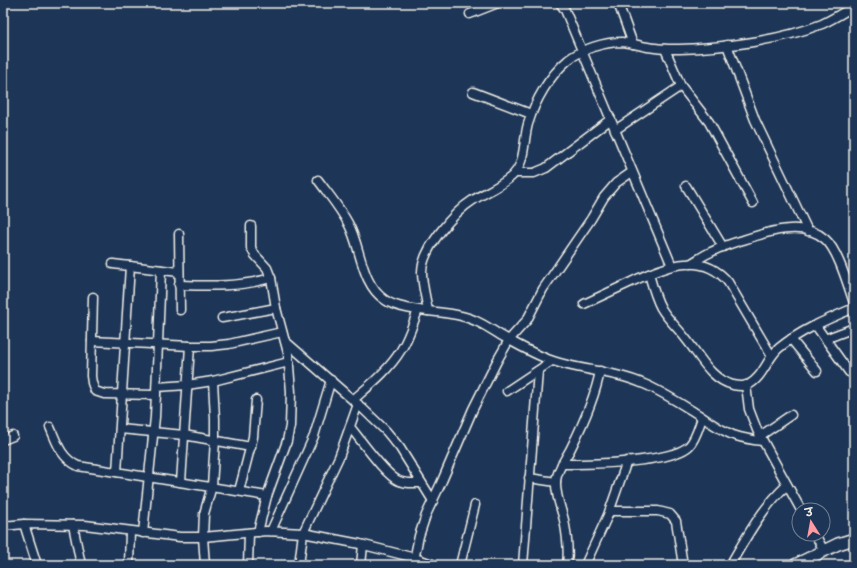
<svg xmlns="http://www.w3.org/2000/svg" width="857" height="568" viewBox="0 0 857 568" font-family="'Gochi Hand','Playpen Sans Deva',sans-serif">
<rect width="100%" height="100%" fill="#1d3557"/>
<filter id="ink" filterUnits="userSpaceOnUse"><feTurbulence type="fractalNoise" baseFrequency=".025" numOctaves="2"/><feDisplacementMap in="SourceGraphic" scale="8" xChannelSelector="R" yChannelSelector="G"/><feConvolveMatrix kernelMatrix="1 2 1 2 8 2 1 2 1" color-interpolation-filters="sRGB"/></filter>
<g filter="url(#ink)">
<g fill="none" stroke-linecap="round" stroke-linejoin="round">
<defs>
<g id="minor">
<path d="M560 3 565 10 672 266"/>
<path d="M618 3 633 44"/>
<path d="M470 14 498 3"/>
<path d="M727 45 755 120 808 231"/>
<path d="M665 49 681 86 709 122 753 203"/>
<path d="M473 92 531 114"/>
<path d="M615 130 681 86"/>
<path d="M515 173H534L546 168 611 119"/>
<path d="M318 180C329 195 341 209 349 225 361 248 361 284 385 300 402 312 440 310 461 316 476 319 489 328 502 336 518 345 535 355 553 361 583 371 615 371 644 384 663 392 681 404 699 415 709 422 720 430 733 435 742 438 752 440 762 441"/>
<path d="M686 186 723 247"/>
<path d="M251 226V248L255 255 267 268 271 278 276 308 288 353 291 392 290 426 287 441 267 496 258 532"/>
<path d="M179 234 180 310"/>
<path d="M113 264 179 272"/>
<path d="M690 264C697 260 704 255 711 252 721 247 732 243 743 240 767 232 803 220 825 239 838 250 848 286 854 303"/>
<path d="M649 274C652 285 655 297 661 308 668 320 678 328 686 339 700 356 710 379 733 385 738 386 743 387 748 385 763 378 767 358 779 348 801 330 828 319 854 308"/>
<path d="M179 285C211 286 240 287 271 278"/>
<path d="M93 297 91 376 92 383 95 391 104 394 156 395"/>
<path d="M584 304C599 297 614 290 629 283 660 268 701 249 728 282L771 355"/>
<path d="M428 311C426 298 422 285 422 272 422 249 454 212 473 200 486 192 501 186 512 176 526 163 523 141 528 124 535 101 549 76 568 60 582 49 604 42 622 42 633 43 643 47 655 48 670 50 685 49 700 48 741 45 784 39 822 24 833 19 844 12 854 6"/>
<path d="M222 318 276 308"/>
<path d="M816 326 849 372"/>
<path d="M791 339 817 371"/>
<path d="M825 339 854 328"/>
<path d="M92 341 190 346H211L229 344 282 332"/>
<path d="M285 341 362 408 386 431 400 448 433 501"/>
<path d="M746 385 749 409 757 430 801 510"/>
<path d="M157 387 187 385 213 381 289 362"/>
<path d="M507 391 552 361"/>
<path d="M353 400C370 385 389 370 401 350 409 338 413 323 418 310"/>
<path d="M50 427C57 443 61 458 78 466L267 496"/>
<path d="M350 427C361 440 385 475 399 481 406 484 414 483 421 483"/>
<path d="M120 429 184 435 251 447"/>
<path d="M760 436 791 415"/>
<path d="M3 440 13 436"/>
<path d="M562 464C589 464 671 463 689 446 696 439 699 426 702 418"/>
<path d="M117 472 130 266"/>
<path d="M529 478 556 482"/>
<path d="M181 482 190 346"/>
<path d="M239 491 253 437 256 400"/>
<path d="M610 511H658L670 514 676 521 683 565"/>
<path d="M24 524 37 565"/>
<path d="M73 525 81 565"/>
<path d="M3 526 24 524 85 525 180 537H203L266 531 303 533 360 544 415 558 435 565"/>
<path d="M271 531 314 436 331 380"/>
<path d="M143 533 155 417 161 270"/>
<path d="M815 534 824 551"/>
<path d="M129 565 130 531"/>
<path d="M205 565 203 537 204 514 212 486 215 440V419L213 381"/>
<path d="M248 565 249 533"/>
<path d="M299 565 303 533 339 457 358 404"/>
<path d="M361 565 363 545"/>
<path d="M413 565 419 536 426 515 442 481 473 409 497 361 509 340 527 320 543 289 591 219 604 197 616 183 632 172"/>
<path d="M460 565 475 505"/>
<path d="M523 565 538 371"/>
<path d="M567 565C569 549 567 535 564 520 561 508 555 494 556 481 557 469 566 458 571 448 583 424 595 398 600 371"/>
<path d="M585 565 608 515 627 461"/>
<path d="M730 565C747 536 762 508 787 485"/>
</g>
<path id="secondary" d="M795 565 838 544 854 539"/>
</defs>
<!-- minor casing -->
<use href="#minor" stroke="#f4f1e8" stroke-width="11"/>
<!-- secondary casing -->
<use href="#secondary" stroke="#f4f1e8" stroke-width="14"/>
<!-- minor -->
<use href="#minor" stroke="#1d3557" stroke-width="8"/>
<!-- secondary -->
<use href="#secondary" stroke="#1d3557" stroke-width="11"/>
</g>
</g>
<!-- margin -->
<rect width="857" height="568" fill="none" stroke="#1d3557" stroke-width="16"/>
<rect x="8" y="8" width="841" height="552" fill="none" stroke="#f4f1e8" stroke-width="1.5" filter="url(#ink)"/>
<!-- north arrow -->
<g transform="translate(811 522) rotate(349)"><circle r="19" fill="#1d3557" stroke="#738091"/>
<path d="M0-3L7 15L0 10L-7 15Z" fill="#ff9aa2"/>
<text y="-6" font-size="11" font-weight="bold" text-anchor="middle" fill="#f4f1e8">उ</text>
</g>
</svg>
